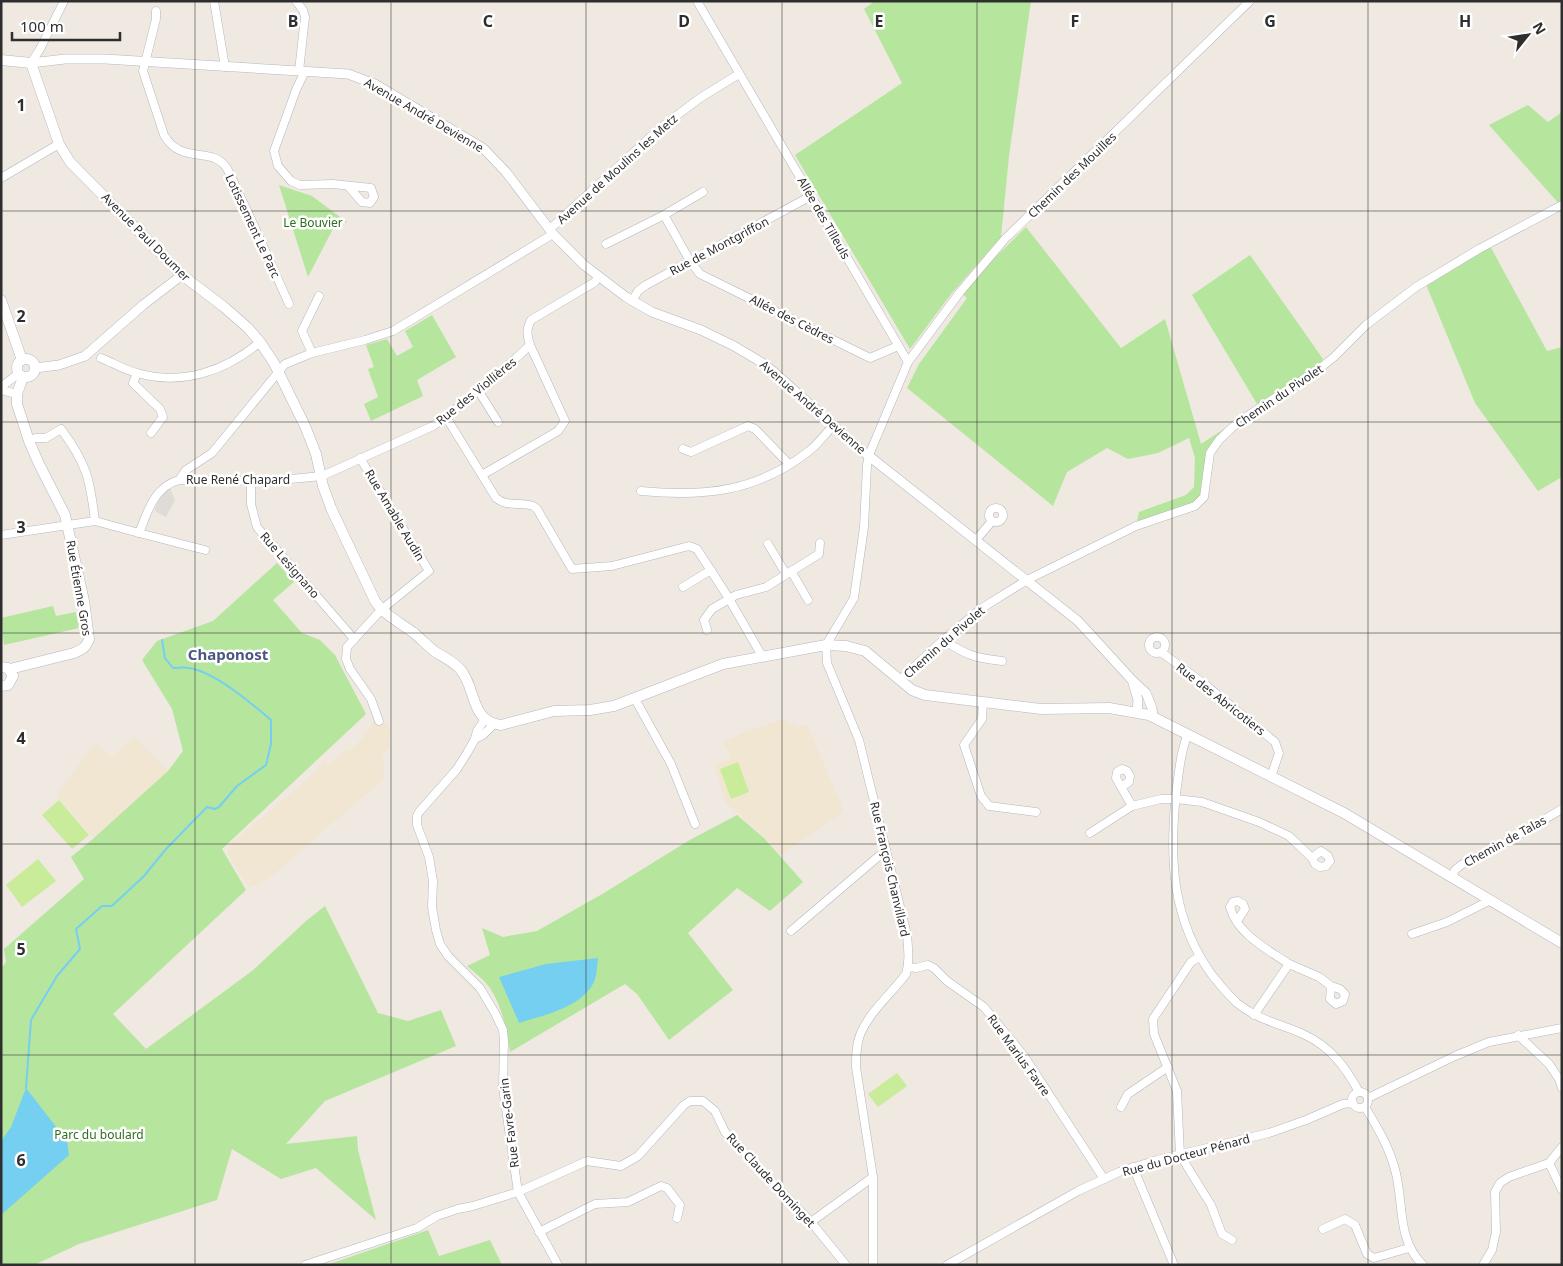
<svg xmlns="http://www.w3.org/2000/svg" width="1563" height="1266" viewBox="0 0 1563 1266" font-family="'Noto Sans',sans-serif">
<rect width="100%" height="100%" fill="#efe9e1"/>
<!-- education -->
<g fill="#f0e6d1">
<path d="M784 719 798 727 807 724 844 812 780 855 765 837 726 803 714 764 731 758 724 742 747 731Z"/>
<path d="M383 720 389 727 391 732 389 742 391 744 383 755 384 779 269 878 249 888 227 853 229 845 303 783V781L305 782 309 778 325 759 329 764 347 749 348 750 357 744 370 728 372 721Z"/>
<path d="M134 737 168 771 94 838 56 795 95 743 112 757Z"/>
</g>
<!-- green -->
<g fill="#b6e59e">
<path d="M875 1H1031L1009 156 1001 237 951 294 910 349 795 155 902 83 864 9Z"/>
<path d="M1528 105 1548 122 1562 112 1561 206 1489 125Z"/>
<path d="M279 185 312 196 348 223 337 221 308 277Z"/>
<path d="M1026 227 1121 348 1165 319 1201 444 1230 425 1210 453 1204 497 1195 506 1136 526 1139 512 1186 495 1194 487 1195 458 1189 438 1158 453 1128 459 1107 448 1067 472 1053 506 907 388 919 364 967 298 960 292Z"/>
<path d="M1489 244 1547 351 1562 347V477L1538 491 1475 403 1425 282Z"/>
<path d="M1250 255 1323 359 1317 367 1257 404 1192 295Z"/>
<path d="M432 315 456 357 417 380 423 396 371 421 364 404 378 397 368 369 374 367 366 345 387 339 397 356 413 347 405 331Z"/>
<path d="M277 563 294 582 273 600 302 633 320 640 335 655 366 714 222 849 246 890 113 1014 146 1049 252 971 306 921 325 906 378 1013 408 1021 441 1010 456 1046 325 1101 286 1144 357 1136 358 1150 376 1220 316 1168 281 1179 232 1149 217 1200 79 1244 34 1265H1V969L6 962 4 949 84 879 71 857 94 838 168 771 183 751 172 709 142 660 157 641 213 621Z"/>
<path d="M53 606 56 616 76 612 79 628 4 645 1 618Z"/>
<path d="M737 815 764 838 803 882 770 911 737 888 688 933 733 990 669 1040 637 994 625 984 510 1052C507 1029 501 1000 485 982 479 976 473 971 467 966L490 955 482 928 503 937 537 931 604 893 688 841Z"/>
<path d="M428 1230 439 1256 490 1240 502 1265H327Z"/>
</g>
<!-- pitch -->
<g fill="#c9ec9a">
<path d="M738 762 749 792 731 799 720 769Z"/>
<path d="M59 800 89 835 72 849 42 815Z"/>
<path d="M38 859 56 881 22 907 6 885Z"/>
<path d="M897 1073 907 1086 878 1107 868 1094Z"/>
</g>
<!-- plaza -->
<path fill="#dfdcd8" d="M170 488 175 500 166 517 156 512 155 509 160 497Z"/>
<!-- water -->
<g fill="#75cff0">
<path d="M598 958C597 966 597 975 594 982 581 1008 544 1015 519 1023L499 977 546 964Z"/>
<path d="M26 1088 67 1141 69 1155 1 1215V1141L11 1127Z"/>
</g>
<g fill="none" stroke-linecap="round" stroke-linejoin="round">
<!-- stream -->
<path stroke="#75cff0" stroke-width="2" d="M26 1088 31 1020 57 976 80 949 76 929 102 906H111L113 905 144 876 166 849 207 807 215 809 219 807 237 786 266 765 271 744V720C251 703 215 672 189 668 184 667 178 668 173 668L165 658 162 640"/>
<defs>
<g id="minor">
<path d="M214 1 225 67"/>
<path d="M296 1 303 10 305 17 299 71"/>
<path d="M697 1 908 362"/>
<path d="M156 11V19L143 71 164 135C181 165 210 146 226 167 232 176 236 189 241 198 258 233 273 269 289 304"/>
<path d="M31 63 40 49 64 1"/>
<path d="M305 71 296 90 274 151 278 166 291 181 300 185 333 184 371 188 374 197 370 203 362 202 348 186"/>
<path d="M1 178 59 144"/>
<path d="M664 215 690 261 700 274 870 358 898 346"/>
<path d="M550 229 659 129 700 98 739 74"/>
<path d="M606 244 664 215 703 192"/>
<path d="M632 301 638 291 646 285 811 196"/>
<path d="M312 353 302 331 319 296"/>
<path d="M101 358C113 363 125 370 137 373 182 386 226 371 260 342"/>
<path d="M137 373 133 383 160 409 163 417 151 433"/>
<path d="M1 387 18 374"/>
<path d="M1 390 17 394"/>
<path d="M478 390 498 422"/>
<path d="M446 417 496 498C507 507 520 502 533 506L537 509 572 569 612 566 689 546 697 549 728 597 762 656"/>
<path d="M29 441 35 438H46L61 429C87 464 90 479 95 521"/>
<path d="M683 449 691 452 748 426 755 429 789 464"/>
<path d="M360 458 429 571 381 610 347 647 346 659 350 669 371 699 379 721"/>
<path d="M482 475 558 431 565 421 530 345"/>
<path d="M179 480 186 470 212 453 285 364 312 353 365 340 393 331 553 234"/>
<path d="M251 481V504L257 527 354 639"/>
<path d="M641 491C704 497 757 492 809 451 818 444 825 434 833 426"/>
<circle cx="996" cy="515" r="7"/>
<path d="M139 533 205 550"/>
<path d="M1 535 95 521 139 533C148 511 154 487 179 480L269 481 322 476 433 426C467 401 500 374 530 345 527 335 526 330 531 320L595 282 598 276"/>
<path d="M976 540 992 521"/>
<path d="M768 544 786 574"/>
<path d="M791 571 808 600"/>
<path d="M683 587 711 570"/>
<path d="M707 630 704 620 712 609 736 595 766 587 819 554 820 543"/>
<circle cx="1157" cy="645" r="8"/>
<path d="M943 640C967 655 974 658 1002 661"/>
<path d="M1161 652 1207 686 1275 742 1279 753 1271 777"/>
<path d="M900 680 943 640 982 608 1027 580 1136 526 1195 506 1204 497 1210 453 1219 440 1238 422 1319 369 1334 357 1366 325 1416 287 1479 249 1562 205"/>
<path d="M635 699 671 764 695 824"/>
<path d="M983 702 982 719 964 745 981 796 989 806 1036 812"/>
<path d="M485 719 477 731 475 739 467 753 457 769 419 812 417 816V825L429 857 433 881 432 907 436 930 440 944 448 956 480 988 495 1013 503 1030 504 1041 503 1088 518 1192 558 1265"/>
<path d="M1188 734C1180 753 1179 774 1176 794 1169 859 1172 920 1212 975 1220 985 1228 995 1237 1003 1259 1021 1282 1024 1305 1035 1331 1047 1346 1068 1359 1092"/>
<path d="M475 739 483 735 494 724"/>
<path d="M1121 787 1129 782 1130 776 1127 771 1122 769 1117 772 1116 778 1132 806"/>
<path d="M1090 833 1132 806 1161 799H1176L1202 802 1259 822 1289 836 1312 858 1315 864 1320 867 1326 866 1330 861 1328 856 1321 851 1312 858"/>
<path d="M1452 877 1455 870 1461 865 1505 843 1562 809"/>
<path d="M1237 921 1245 909 1243 904 1238 901 1233 902 1230 907C1237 934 1267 949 1289 964L1254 1015"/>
<path d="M791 931 886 850"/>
<path d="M1412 934 1447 922 1491 900"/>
<path d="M1199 957 1191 962 1153 1019 1154 1034 1177 1091 1180 1155 1211 1205 1222 1234 1232 1240"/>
<path d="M1289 964 1319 977 1331 986 1340 989 1345 994 1343 1001 1336 1004 1330 999 1331 986"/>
<path d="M908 967 916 968 928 965 934 968 947 981 984 1007 1024 1056 1104 1179"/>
<path d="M1518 1035 1549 1064 1559 1079 1562 1088"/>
<circle cx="1360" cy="1100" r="8"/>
<path d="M1368 1098 1455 1056 1489 1042 1562 1028"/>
<path d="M1121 1107 1128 1094 1168 1067"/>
<path d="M1365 1107C1376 1125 1388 1145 1394 1166 1405 1200 1395 1238 1423 1265"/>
<path d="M1549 1163 1562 1190"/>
<path d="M1133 1167 1174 1265"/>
<path d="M811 1222 873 1177"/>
<path d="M1323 1229 1345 1219 1355 1225 1367 1254 1374 1258 1409 1248"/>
<path d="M539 1232 595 1204 628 1202 661 1186 667 1188 680 1205 677 1218"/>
<path d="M305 1265 417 1228 437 1216 458 1209 473 1206 518 1192 587 1161 621 1166 638 1156 684 1105 690 1101H703L715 1111 725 1132 735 1143 811 1222 846 1265"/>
<path d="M873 1265V1177L856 1067C856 1056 856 1046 860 1035 869 1012 891 994 906 974 910 961 908 948 907 935L859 740 827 663 826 645 854 598 864 527 867 465 869 455 908 362 960 292 1004 240 1250 1"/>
<path d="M947 1265 1078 1191 1119 1172 1157 1160 1269 1133 1306 1120 1343 1104 1353 1103"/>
<path d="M1483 1265 1492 1250 1496 1232 1495 1192 1500 1183 1509 1177 1549 1163 1562 1147"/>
</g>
<g id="tertiary">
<path d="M31 63 65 59H105L348 74 375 84 483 148 506 172 553 234 584 265 626 297 652 312 701 330 734 346 761 362 774 372 855 445 1078 621 1132 680 1146 693 1152 708 1153 717"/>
<path d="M35 368 59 365 85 356 143 305 182 275"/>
<path d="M1133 683 1138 700 1137 712"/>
</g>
<g id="secondary">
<path d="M1 60 31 63 59 144 70 162 182 275 224 307 248 328 260 342 274 363 305 426 316 454 323 486 331 508 375 601C384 615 401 623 414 633 421 639 427 645 434 651 443 657 453 661 460 669 477 688 469 721 501 725L554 711 590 710 614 706 723 664 826 645 846 646 865 651 912 690 925 695 1041 709 1109 708 1149 715 1344 813 1562 943"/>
<path d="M1 300 22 360"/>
<circle cx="26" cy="368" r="9"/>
<path d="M1 667 8 668 13 676 8 685 1 686"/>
<path d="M10 669 74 653C81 650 86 648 89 639L84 601 65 515 39 464 29 441 17 404V394L23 377"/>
</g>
</defs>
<!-- minor casing -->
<use href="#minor" stroke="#b4b7c1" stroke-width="9"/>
<!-- tertiary casing -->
<use href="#tertiary" stroke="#b4b7c1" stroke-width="10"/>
<!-- secondary casing -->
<use href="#secondary" stroke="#b4b7c1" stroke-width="11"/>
<!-- minor -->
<use href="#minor" stroke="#fff" stroke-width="8"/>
<!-- tertiary -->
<use href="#tertiary" stroke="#fff" stroke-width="9"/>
<!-- secondary -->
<use href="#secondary" stroke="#fff" stroke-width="10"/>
</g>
<!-- grid -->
<path fill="none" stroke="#2e2e2e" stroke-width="1" stroke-opacity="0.55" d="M195 1V1265M391 1V1265M586 1V1265M782 1V1265M977 1V1265M1172 1V1265M1368 1V1265M1 211H1562M1 422H1562M1 633H1562M1 844H1562M1 1055H1562"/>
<g text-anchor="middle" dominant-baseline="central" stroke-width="5" stroke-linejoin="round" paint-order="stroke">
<!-- street labels -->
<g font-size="12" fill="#2e2e2e" stroke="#fff">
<text transform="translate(424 115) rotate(30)">Avenue André Devienne</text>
<text transform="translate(617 169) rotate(-42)">Avenue de Moulins les Metz</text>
<text transform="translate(1072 175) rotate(-44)">Chemin des Mouilles</text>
<text transform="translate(824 218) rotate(60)">Allée des Tilleuls</text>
<text transform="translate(253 226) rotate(65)">Lotissement Le Parc</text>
<text transform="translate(146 237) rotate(45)">Avenue Paul Doumer</text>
<text transform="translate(719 246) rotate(-28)">Rue de Montgriffon</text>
<text transform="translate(792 319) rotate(27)">Allée des Cèdres</text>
<text transform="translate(476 391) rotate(-39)">Rue des Viollières</text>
<text transform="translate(1279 396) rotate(-34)">Chemin du Pivolet</text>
<text transform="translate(813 407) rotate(41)">Avenue André Devienne</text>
<text x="238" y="479">Rue René Chapard</text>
<text transform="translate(395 515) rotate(59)">Rue Amable Audin</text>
<text transform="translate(290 565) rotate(49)">Rue Lesignano</text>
<text transform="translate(79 588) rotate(80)">Rue Étienne Gros</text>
<text transform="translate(944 642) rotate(-41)">Chemin du Pivolet</text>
<text transform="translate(1221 699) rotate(38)">Rue des Abricotiers</text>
<text transform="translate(1505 841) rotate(-29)">Chemin de Talas</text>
<text transform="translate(890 869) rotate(77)">Rue François Chanvillard</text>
<text transform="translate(1019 1055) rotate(54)">Rue Marius Favre</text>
<text transform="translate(509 1123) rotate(-97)">Rue Favre-Garin</text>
<text transform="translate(1186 1155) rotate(-15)">Rue du Docteur Pénard</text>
<text transform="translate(771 1180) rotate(47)">Rue Claude Dominget</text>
</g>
<!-- park labels -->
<g font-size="12" fill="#2c6e1b" stroke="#fff">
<text x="313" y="222">Le Bouvier</text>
<text x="99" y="1134">Parc du boulard</text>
</g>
<!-- quarter labels -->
<g font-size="15" font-weight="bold" fill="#4d5680" stroke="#fff">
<text x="228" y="654">Chaponost</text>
</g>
</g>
<g font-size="16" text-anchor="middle" font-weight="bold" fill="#2e2e2e" stroke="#fff" stroke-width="5" stroke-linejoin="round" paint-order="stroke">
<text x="293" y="27">B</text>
<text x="488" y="27">C</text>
<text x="684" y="27">D</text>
<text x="879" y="27">E</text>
<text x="1075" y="27">F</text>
<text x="1270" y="27">G</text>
<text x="1465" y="27">H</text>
<text x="21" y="111">1</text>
<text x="21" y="322">2</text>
<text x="21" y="533">3</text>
<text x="21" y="744">4</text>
<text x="21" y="955">5</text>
<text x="21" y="1166">6</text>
</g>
<!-- border -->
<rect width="1563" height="1266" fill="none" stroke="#2e2e2e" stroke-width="5"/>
<!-- north arrow -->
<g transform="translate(1528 35) rotate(60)" stroke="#ffffff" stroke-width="4" paint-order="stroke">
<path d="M0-4L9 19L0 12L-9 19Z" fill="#2e2e2e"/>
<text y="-8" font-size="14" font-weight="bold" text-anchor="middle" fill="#2e2e2e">N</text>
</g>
<!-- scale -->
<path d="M12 32v8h108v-8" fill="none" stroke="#2e2e2e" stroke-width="2.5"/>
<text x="20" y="32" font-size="15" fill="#2e2e2e" stroke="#ffffff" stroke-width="4" paint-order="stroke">100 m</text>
</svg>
